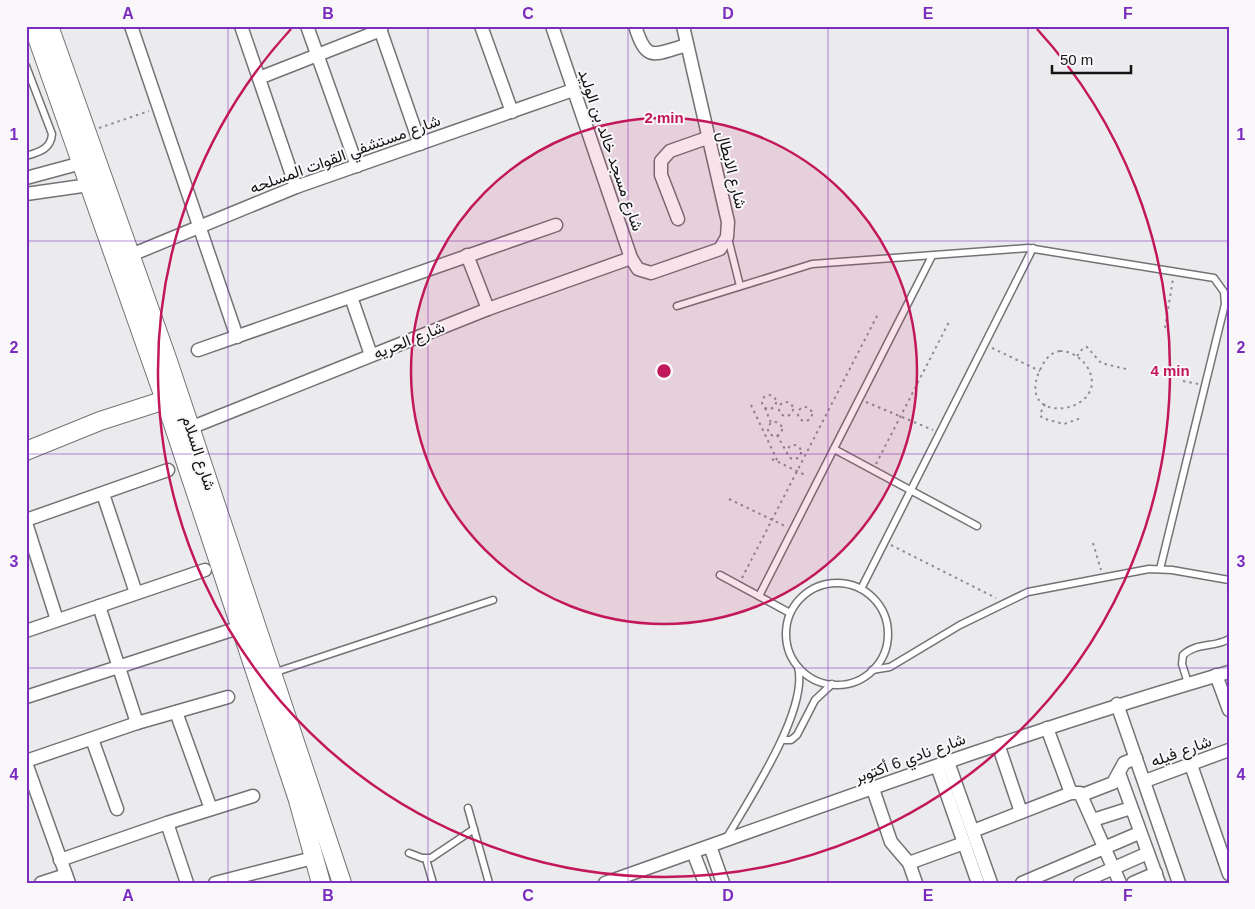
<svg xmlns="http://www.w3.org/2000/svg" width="1255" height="909" viewBox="0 0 1255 909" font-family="Helvetica,Vazirmatn,sans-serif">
<rect width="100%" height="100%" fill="#ebeaec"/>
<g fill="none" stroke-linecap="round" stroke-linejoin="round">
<defs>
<g id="lane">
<path d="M26 66 52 134C51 149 39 152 26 156"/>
<path d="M728 238 740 286"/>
<path d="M677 306 812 264 1028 248 1214 278 1224 292 1225 304 1160 569"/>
<path d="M834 449 977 526"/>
<path d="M720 575 790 613"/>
<circle cx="837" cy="634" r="51"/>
<path d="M861 589 1033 248"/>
<path d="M759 596 932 256"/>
<path d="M872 670 890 667 960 625 1028 592 1149 569 1172 570 1229 580"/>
<path d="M273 673 493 600"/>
<path d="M1188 683 1182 664 1183 655C1197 642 1214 648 1229 639"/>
<path d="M783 740H791L797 735 815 700 832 684"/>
<path d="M468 808 489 883"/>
<path d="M726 839C748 801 809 710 798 667"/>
<path d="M409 853 422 858H431L474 829"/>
<path d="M426 859 433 883"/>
</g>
<g id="street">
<path d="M131 26 237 337"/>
<path d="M241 26 296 187"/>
<path d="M307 26 357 166"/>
<path d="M379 26 420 144"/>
<path d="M481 26 512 112"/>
<path d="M552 26 631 258 638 269 651 273 720 249 727 237 728 222 683 26"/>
<path d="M635 26C647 64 654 54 687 45"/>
<path d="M259 78 381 30"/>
<path d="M26 178 89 161"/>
<path d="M26 194 96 184"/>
<path d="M678 219 661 175V161L670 151 707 138"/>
<path d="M131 255 296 187 573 90"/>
<path d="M467 255 488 309"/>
<path d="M351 297 371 355"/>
<path d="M198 350 556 225"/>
<path d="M190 428 488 309 631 258"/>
<path d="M103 494 136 593"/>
<path d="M26 520 168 470"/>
<path d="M26 523 57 620"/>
<path d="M99 606 137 723"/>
<path d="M26 631 205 570"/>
<path d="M1216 675 1229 710"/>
<path d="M26 697 241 627"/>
<path d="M1117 704 1179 883"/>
<path d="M176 712 211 809"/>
<path d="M1047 728 1071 793"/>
<path d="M92 739 117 809"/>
<path d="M998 744 1021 812"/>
<path d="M26 761 137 723 228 697"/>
<path d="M948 762 991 883"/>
<path d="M26 763 69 883"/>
<path d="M1191 765 1229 874"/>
<path d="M937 766 978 883"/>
<path d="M1119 773 1159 883"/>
<path d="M1145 781 1229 750"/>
<path d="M873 789 891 842 909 863 916 883"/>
<path d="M1082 795 1113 783 1124 763 1136 758"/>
<path d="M1093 820 1131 808"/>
<path d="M167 823 187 883"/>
<path d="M973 831 1071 793H1080L1120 883"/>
<path d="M710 846 723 883"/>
<path d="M693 852 705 883"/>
<path d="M60 860 167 823 253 796"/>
<path d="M909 863 964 843"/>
<path d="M41 883 66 875"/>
<path d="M215 883 313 858"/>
<path d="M605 883C812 810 1018 733 1229 672"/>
<path d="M1022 883 1139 833"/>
<path d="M1080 883 1148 853"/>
<path d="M1133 883 1156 873"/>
</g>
<g id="secondary">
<path d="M33 26 165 400 298 800 321 883"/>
<path d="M49 26 168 361 342 883"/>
<path d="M26 451 100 421 165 400"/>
</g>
</defs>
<!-- lane casing -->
<use href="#lane" stroke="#747275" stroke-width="9"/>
<!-- street casing -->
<use href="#street" stroke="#747275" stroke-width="15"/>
<!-- secondary casing -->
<use href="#secondary" stroke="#747275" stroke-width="20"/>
<!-- path -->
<g stroke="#8e8d8f" stroke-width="2" stroke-dasharray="2.5 4" stroke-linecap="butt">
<path d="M99 128 149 111"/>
<path d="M1165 328 1173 279"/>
<path d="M992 348 1040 371"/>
<path d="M1060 351C1070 351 1080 357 1086 365 1117 412 1015 430 1039 372 1044 362 1048 353 1060 351Z"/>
<path d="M1077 356 1083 348 1087 347 1101 363 1126 369"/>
<path d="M1183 381 1198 384"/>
<circle cx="769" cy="402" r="7"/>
<circle cx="786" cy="409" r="7"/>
<path d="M866 402 933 430"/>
<path d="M1045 404 1040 414 1042 418 1064 424 1081 418"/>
<path d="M751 405 778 462"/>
<circle cx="805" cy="414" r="7"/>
<path d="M765 408 771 423"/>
<circle cx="775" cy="429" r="7"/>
<path d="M777 435 786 451"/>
<circle cx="794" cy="452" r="7"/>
<path d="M772 459 805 475"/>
<path d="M876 464 950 320"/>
<path d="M729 499 785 526"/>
<path d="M1093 543 1101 570"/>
<path d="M891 545 996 598"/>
<path d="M742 578 878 314"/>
</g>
<!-- lane -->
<use href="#lane" stroke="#fff" stroke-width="6"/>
<!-- street -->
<use href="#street" stroke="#fff" stroke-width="12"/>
<!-- secondary -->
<use href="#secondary" stroke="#fff" stroke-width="18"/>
</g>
<!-- grid -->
<path fill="none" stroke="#7b2cbf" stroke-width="1" stroke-opacity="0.55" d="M228 26V883M428 26V883M628 26V883M828 26V883M1028 26V883M26 241H1229M26 454H1229M26 668H1229"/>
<!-- distance rings -->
<circle cx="664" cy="371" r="253" fill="#c2185b" fill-opacity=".12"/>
<g fill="none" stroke="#c2185b" stroke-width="2.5">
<circle cx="664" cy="371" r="253"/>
<path d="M1037 29A506 506 0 1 1 291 29"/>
</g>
<g text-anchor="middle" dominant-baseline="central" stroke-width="4" stroke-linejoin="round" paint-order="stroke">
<!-- street labels -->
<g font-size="16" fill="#141415" stroke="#f9f7fa">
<text transform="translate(611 150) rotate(71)">شارع مسجد خالد بن الوليد</text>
<text transform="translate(345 154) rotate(-20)">شارع مستشفي القوات المسلحه</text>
<text transform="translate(732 170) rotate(76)">شارع الابطال</text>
<text transform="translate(409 340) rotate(-22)">شارع الحريه</text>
<text transform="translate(199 453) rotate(72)">شارع السلام</text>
<text transform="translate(1181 751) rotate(-20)">شارع فيله</text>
<text transform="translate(910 758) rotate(-20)">شارع نادي 6 أكتوبر</text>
</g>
</g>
<circle cx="664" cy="371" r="8" fill="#c2185b" stroke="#f9f7fa" stroke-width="2.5"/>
<g font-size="15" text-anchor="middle" font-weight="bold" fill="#c2185b" stroke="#f9f7fa" stroke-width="4" stroke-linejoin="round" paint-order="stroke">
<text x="664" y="123">2 min</text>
<text x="1170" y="376">4 min</text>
</g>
<!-- border -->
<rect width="1255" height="909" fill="none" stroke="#f9f7fa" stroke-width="55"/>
<!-- scale -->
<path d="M1052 65v8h79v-8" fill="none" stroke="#141415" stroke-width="2.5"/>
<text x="1060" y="65" font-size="15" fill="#141415" stroke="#f9f7fa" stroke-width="4" paint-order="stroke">50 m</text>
<rect x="28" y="28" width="1200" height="854" fill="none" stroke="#7b2cbf" stroke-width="2"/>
<g font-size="16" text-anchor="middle" font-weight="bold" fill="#7b2cbf">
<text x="128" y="19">A</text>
<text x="328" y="19">B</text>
<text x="528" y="19">C</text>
<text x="728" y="19">D</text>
<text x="928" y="19">E</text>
<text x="1128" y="19">F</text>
<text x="14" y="140">1</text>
<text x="1241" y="140">1</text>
<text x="14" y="353">2</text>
<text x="1241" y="353">2</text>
<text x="14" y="567">3</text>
<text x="1241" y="567">3</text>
<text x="14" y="780">4</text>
<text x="1241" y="780">4</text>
<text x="128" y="901">A</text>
<text x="328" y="901">B</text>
<text x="528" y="901">C</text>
<text x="728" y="901">D</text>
<text x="928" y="901">E</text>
<text x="1128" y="901">F</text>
</g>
</svg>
